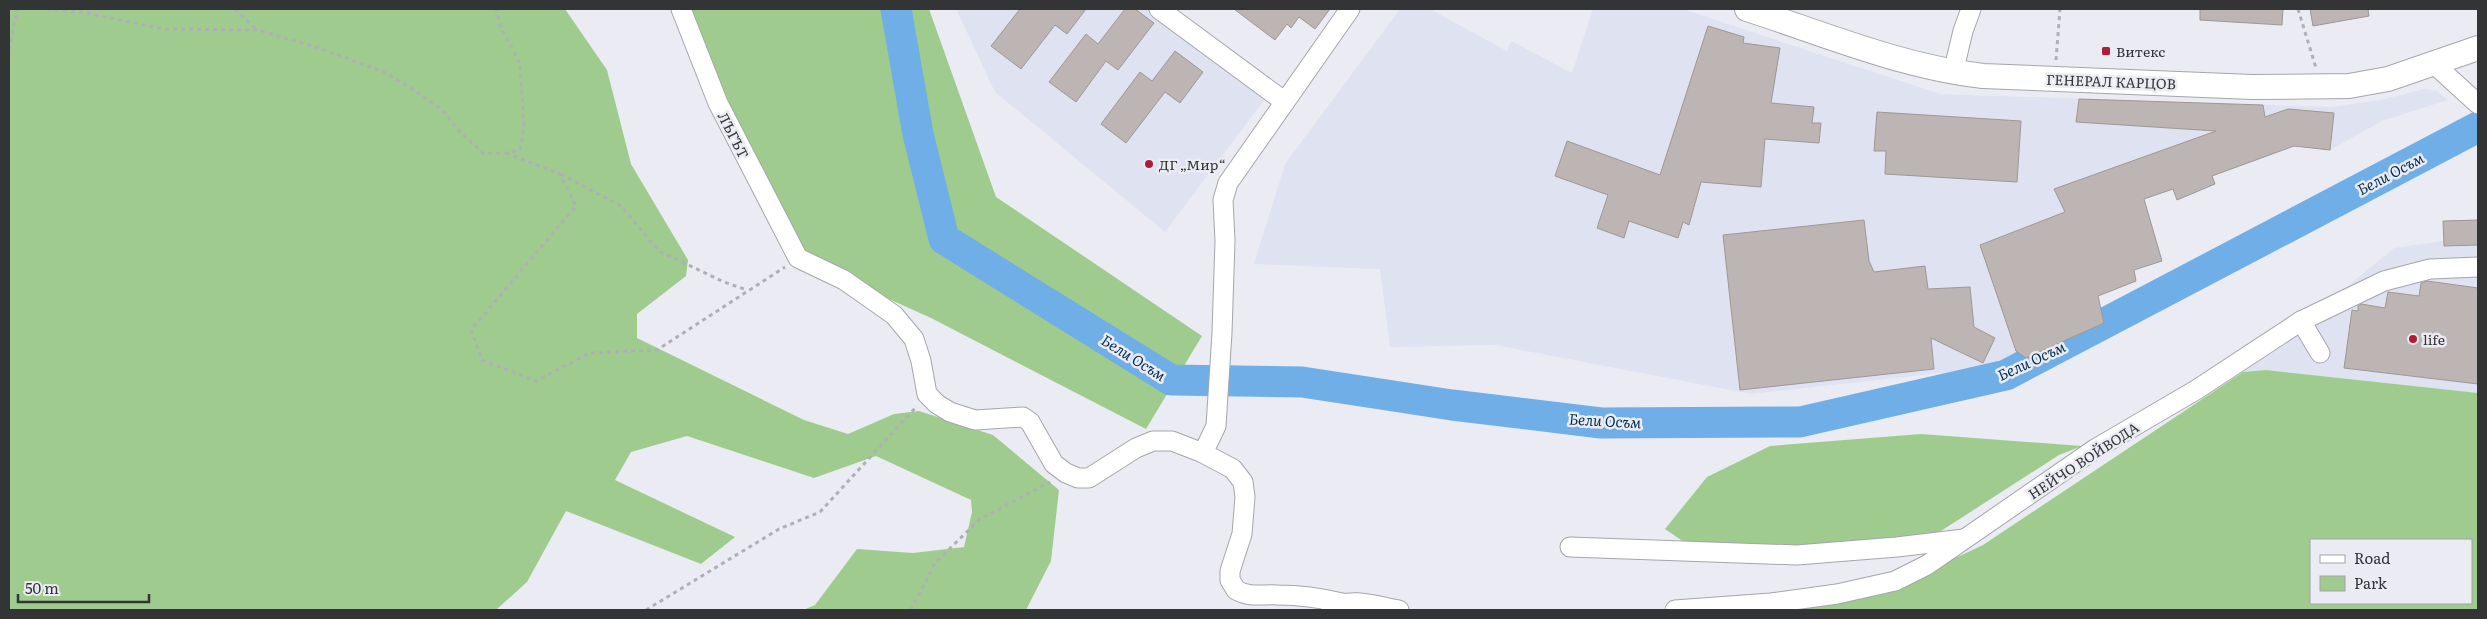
<svg xmlns="http://www.w3.org/2000/svg" width="2487" height="619" viewBox="0 0 2487 619" font-family="Literata,serif">
<rect width="100%" height="100%" fill="#ebecf3"/>
<!-- built -->
<g fill="#dfe2f0">
<path d="M956 9H1151L1268 95 1165 232 995 92Z"/>
<path d="M1400 9H1430L1507 51 1511 41 1572 73 1593 9H1683L1940 94 2331 107 2380 100 2425 89 2436 91 2448 100 2382 121 2330 150 2294 146 2212 176 2215 184 2177 200 2172 189 2144 199 2162 261 2134 270 2136 281 2098 296 2104 323 2052 347 2026 358 1986 368 1751 394 1495 345 1390 347 1380 269 1254 264 1285 164Z"/>
<path d="M2478 236V393L2266 370 2243 372 2394 248Z"/>
</g>
<!-- green -->
<g fill="#9fcc8e" fill-rule="evenodd">
<path d="M9 9H565L607 70 631 164 688 260 686 276 637 314V338L804 420 848 434 894 414 919 411 993 435 1059 490 1051 561 1026 610H803L815 605 857 549 913 553 964 547 972 512 971 500 876 456 814 478 687 436 631 452 615 480 735 537 701 564 566 511 527 582 496 610H9Z"/>
<path d="M681 9H929L996 197 1202 336 1146 429 931 318 798 258Z"/>
<path d="M2266 370 2478 393V610H1779L1883 592 1983 545 2243 372ZM2311 540H2471V603H2311Z"/>
<path d="M1921 434 2082 446 2059 455 1913 549 1723 556 1681 540 1665 529 1707 477 1770 446Z"/>
</g>
<g fill="none" stroke-linecap="round" stroke-linejoin="round">
<!-- river -->
<path stroke="#6faee7" stroke-width="31" d="M896 9 918 134 944 239 1171 380 1302 382 1452 405 1601 423 1800 422 2006 375 2478 127"/>
</g>
<!-- building -->
<g fill="#bdb5b3" stroke="#9e9794">
<path d="M1020 9H1086L1067 34 1055 25 1021 69 991 46Z"/>
<path d="M1125 9H1135L1154 23 1118 70 1106 61 1076 102 1049 82 1086 34 1098 44Z"/>
<path d="M1234 9H1330L1315 29 1299 17 1291 28 1287 24 1275 40Z"/>
<path d="M2200 9H2283L2282 25 2200 20Z"/>
<path d="M2310 9H2368L2369 16 2313 26Z"/>
<path d="M1708 26 1744 37 1743 43 1780 48 1771 103 1814 107 1812 123H1821L1819 143 1765 139 1761 187 1701 182 1689 225 1683 222 1678 238 1629 221 1624 238 1597 228 1608 195 1555 176 1567 141 1660 175Z"/>
<path d="M1175 51 1203 72 1180 103 1165 92 1126 143 1101 124 1140 72 1152 81Z"/>
<path d="M2079 99 2263 105 2265 117 2288 109 2334 113 2330 150 2294 146 2212 176 2215 184 2177 200 2173 189 2144 199 2162 261 2134 270 2136 281 2098 296 2104 323 2026 358 2016 351 1980 245 2065 212 2054 189 2216 131 2076 122Z"/>
<path d="M1877 112 2021 121 2017 182 1885 174 1886 151H1874Z"/>
<path d="M1864 220 1869 261 1874 272 1925 266 1928 289 1970 287 1974 327 1995 338 1983 363 1931 338 1934 369 1740 390 1723 235Z"/>
<path d="M2478 220V245L2444 246 2443 221Z"/>
<path d="M2427 281 2478 288V384L2344 368 2352 310 2358 311V306L2361 304 2385 308 2388 292 2419 296 2421 283Z"/>
</g>
<g fill="none" stroke-linecap="round" stroke-linejoin="round">
<defs>
<g id="minor">
<path d="M681 9 718 103 798 258 844 280 894 315 914 339 921 361 927 394 937 404 950 412 975 420 1023 417 1030 422 1054 464 1066 473 1078 478H1089L1136 448 1153 441H1172L1203 453 1216 426 1222 333 1225 241 1223 200 1228 183 1350 9"/>
<path d="M1159 9 1285 102"/>
<path d="M2434 64 2478 104"/>
<path d="M1953 73 1963 31 1971 9"/>
<path d="M2301 321 2320 353"/>
<path d="M1203 453 1233 469 1243 482 1245 497 1242 534 1230 571V580L1236 590C1250 598 1262 594 1278 595 1300 595 1321 598 1342 603"/>
<path d="M1570 547 1797 555 1897 547 1964 539"/>
<path d="M1331 608C1352 597 1376 606 1399 610"/>
<path d="M1675 610 1771 603 1837 594 1895 581 1927 565 2095 449 2196 390 2301 321 2384 281 2430 269 2478 267"/>
</g>
<path id="major" d="M1747 9C1824 34 1902 67 1983 76L2252 87 2349 86 2388 79 2478 48"/>
</defs>
<!-- minor casing -->
<use href="#minor" stroke="#a4a6ac" stroke-width="21"/>
<!-- major casing -->
<use href="#major" stroke="#a4a6ac" stroke-width="26"/>
<!-- path -->
<g stroke="#afb0b6" stroke-width="3" stroke-dasharray="4 4" stroke-linecap="butt">
<path d="M47 9 81 12 164 29 258 30 322 49 384 72 414 90 442 110 462 134 483 153H506L520 150 524 129 520 64 500 25 496 9"/>
<path d="M235 9 257 30"/>
<path d="M2298 9 2316 68"/>
<path d="M9 50 17 9"/>
<path d="M2056 60 2060 9"/>
<path d="M506 153 560 174 576 206 471 330 482 360 536 381 590 353 657 350 785 267"/>
<path d="M561 174 621 206 659 251 724 282 747 290"/>
<path d="M646 610 779 529 820 512 917 406"/>
<path d="M911 610 935 563 980 519 1050 482"/>
</g>
<!-- minor -->
<use href="#minor" stroke="#fff" stroke-width="19"/>
<!-- major -->
<use href="#major" stroke="#fff" stroke-width="24"/>
</g>
<!-- markers -->
<g fill="#b01c38" stroke="#ebecf3" stroke-width="2">
<rect x="2101" y="46" width="10" height="10" rx="2.5"/>
<circle cx="1149" cy="164" r="5"/>
<circle cx="2413" cy="339" r="5"/>
</g>
<g text-anchor="middle" dominant-baseline="central" stroke-width="5" stroke-linejoin="round" paint-order="stroke">
<!-- poi labels -->
<g font-size="14" fill="#333436" stroke="#ebecf3" text-anchor="start">
<text x="2116" y="51">Витекс</text>
<text x="1159" y="164">ДГ „Мир“</text>
<text x="2423" y="339">life</text>
</g>
<!-- street labels -->
<g font-size="14" fill="#333436" stroke="#ebecf3">
<text transform="translate(2111 81) rotate(2)">ГЕНЕРАЛ КАРЦОВ</text>
<text transform="translate(734 135) rotate(63)">ЛЪГЪТ</text>
<text transform="translate(2083 460) rotate(-33)">НЕЙЧО ВОЙВОДА</text>
</g>
<!-- water labels -->
<g font-size="15" font-style="italic" fill="#002f53" stroke="#ebecf3">
<text transform="translate(2390 173) rotate(-28)">Бели Осъм</text>
<text transform="translate(1134 357) rotate(32)">Бели Осъм</text>
<text transform="translate(2031 360) rotate(-25)">Бели Осъм</text>
<text transform="translate(1605 420) rotate(3)">Бели Осъм</text>
</g>
</g>
<!-- border -->
<rect width="2487" height="619" fill="none" stroke="#333436" stroke-width="20"/>
<!-- legend -->
<rect x="2310" y="539" width="162" height="65" fill="#ebecf3" stroke="#a1a2a7"/>
<rect x="2320" y="555" width="25" height="8" fill="#ffffff" stroke="#a1a2a7"/>
<text x="2354" y="564" font-size="15" fill="#333436">Road</text>
<rect x="2320" y="576" width="25" height="15" fill="#9fcc8e" stroke="#a1a2a7"/>
<text x="2354" y="589" font-size="15" fill="#333436">Park</text>
<!-- scale -->
<path d="M18 594v8h131v-8" fill="none" stroke="#333436" stroke-width="2.5"/>
<text x="25" y="594" font-size="15" fill="#333436" stroke="#ebecf3" stroke-width="4" paint-order="stroke">50 m</text>
</svg>
